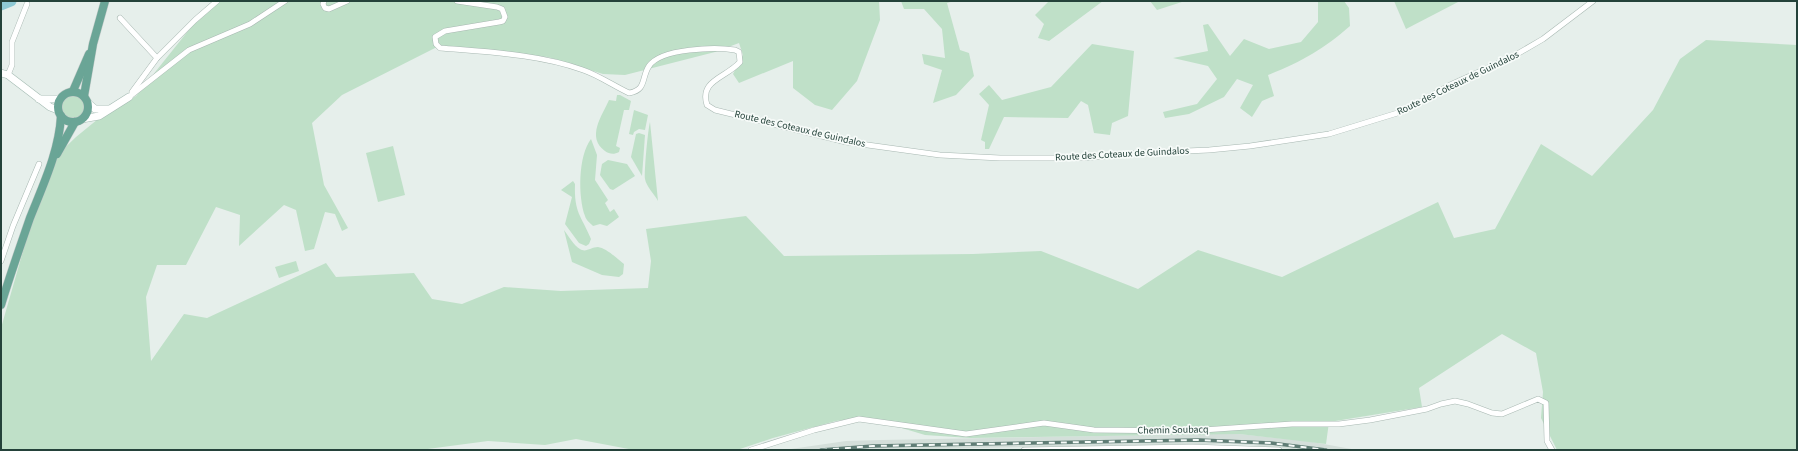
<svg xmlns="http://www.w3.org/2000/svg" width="1798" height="451" viewBox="0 0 1798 451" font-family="'Source Sans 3',sans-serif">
<rect width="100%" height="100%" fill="#e6efeb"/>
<!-- built -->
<path fill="#d4dfda" d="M1206 434H1239L1307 441 1357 450H1303L1237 444H1191L873 450H784L846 441 880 440Z"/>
<!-- green -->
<g fill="#bfe0c8">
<path d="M221 1H879L880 20 857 81 832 110 815 105 793 88V61L739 83 733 74 743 55 739 43 715 52 625 75 603 74 548 57 437 47 342 95 312 123 324 185 348 228 342 231 335 214 325 212 314 249 305 251 296 210 284 205 239 246 240 215 216 207 186 265H157L146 297 151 361 184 314 207 318 326 263 336 277 414 273 432 299 462 304 504 287 561 291 648 288 651 261 646 229 746 216 784 256 973 254 1041 251 1138 289 1198 250 1282 277 1438 202 1454 238 1495 229 1541 144 1592 176 1653 110 1680 59 1706 40 1797 45V450H1557L1541 418 1543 392 1536 353 1502 334 1419 388 1422 407 1329 422 1326 444 1239 434 970 438 925 435 865 417 836 421 773 438 737 450H634L576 439 545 445 488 441 420 450H1V328L48 164 76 137 98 119 136 96 192 26Z"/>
<path d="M901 1H954L947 3 960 50 969 53 974 76 956 95 933 103 942 70 924 64 922 54 945 58 942 29 924 9H904Z"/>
<path d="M1049 1H1103L1049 41 1038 38 1044 24 1035 15Z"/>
<path d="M1150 1H1185L1157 10Z"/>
<path d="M1318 1H1344L1349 8 1350 26C1324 49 1301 62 1268 75L1274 96 1262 101 1252 117 1240 108 1253 85 1237 79 1224 97 1189 114 1165 118 1163 112 1197 104 1217 79 1208 66 1173 58 1208 51 1203 25 1208 24 1230 56 1244 39 1269 49 1301 42 1318 22Z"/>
<path d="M1394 1H1460L1406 29Z"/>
<path d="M1092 44 1134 51 1128 116 1112 123 1110 135 1094 133 1088 105 1081 101 1068 118 1004 117 989 149H985V142L981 140 989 105 979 94 989 85 1002 100 1051 87Z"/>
<path d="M617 95H620L631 101 629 110H624L616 146 620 148 619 152C614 155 609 154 605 151 586 137 602 116 609 100L616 101Z"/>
<circle cx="73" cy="107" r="11"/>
<path d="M634 110 648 115 645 130 639 129 634 132 633 135 629 134Z"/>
<path d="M650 122 658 201C655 195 646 186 645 179 644 171 648 129 650 122Z"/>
<path d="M639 133 645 135 642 176 631 157 636 134Z"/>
<path d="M591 139 597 155 595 180 608 200 605 203 610 212 614 209 619 217 607 226 600 224 593 226C590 223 586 220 585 216 578 197 578 156 591 139Z"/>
<path d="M393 146 405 195 378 202 366 153Z"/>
<path d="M608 160 627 164 635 176 613 190 610 189 600 175 602 164Z"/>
<path d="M573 181 575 184C574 213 581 215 591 239L589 244 586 246 579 243 565 224 572 197 561 190Z"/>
<path d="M564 230C568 235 574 246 580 249 586 253 591 247 598 247 606 248 618 259 624 264L623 274 619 277 602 275 572 262Z"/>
<path d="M296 261 299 271 279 278 275 267Z"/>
</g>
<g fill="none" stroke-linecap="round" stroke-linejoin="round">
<!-- river -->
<path stroke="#8ec9d4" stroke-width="11" d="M1 5 11 1"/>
<defs>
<g id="street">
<path d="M324 1 323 4 325 8 329 9 347 1"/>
<path d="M457 1 497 7 502 9 505 17 503 21 499 22 445 31 435 37 436 44 440 48C487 52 539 54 583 70 598 75 614 86 629 93 647 90 641 78 649 66 661 48 716 47 735 50L739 52 740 62C726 78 699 80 707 105L715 110 846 142 940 155 1000 158H1083L1141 153 1209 150 1250 146 1329 134 1404 111 1450 85 1512 57 1543 39 1593 1"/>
<path d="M120 18 157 58"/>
<path d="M8 75 12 65V42L27 4"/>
<path d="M132 92 157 58 195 20 217 1"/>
<path d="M129 97 189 50 250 24 285 1"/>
<path d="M1 261 13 226 39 164"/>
<path d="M751 450 814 430 859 419 966 434 1044 423 1094 430 1188 431 1292 424H1339L1370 420 1427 409 1441 404 1455 401 1468 404 1492 413 1502 414 1538 399 1546 403 1547 441 1552 450"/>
<path d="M1024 450 1192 447 1279 450"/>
</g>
<g id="secondary">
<path d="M1 73 8 75 50 107 58 110"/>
<path d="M39 99H60"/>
<path d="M88 103 95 109H108"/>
<path d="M82 119 99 116 129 97"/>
</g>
<g id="primary">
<path d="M73 91 89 54"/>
<circle cx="73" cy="107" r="15"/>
<path d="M84 96 93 44 105 1"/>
<path d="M57 154 75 122"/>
<path d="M1 305C10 275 20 247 30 218 43 185 59 152 61 116"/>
</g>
</defs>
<!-- street casing -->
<use href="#street" stroke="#a8b8b2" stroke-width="6"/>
<!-- secondary casing -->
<use href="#secondary" stroke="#a4bbb3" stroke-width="8"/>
<!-- primary casing -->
<use href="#primary" stroke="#c2cac8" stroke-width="9"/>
<!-- street -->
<use href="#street" stroke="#fff" stroke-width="5"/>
<!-- secondary -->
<use href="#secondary" stroke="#fff" stroke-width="7"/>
<!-- primary -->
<use href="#primary" stroke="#6aa596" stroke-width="8"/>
<defs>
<path id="rail" d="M821 450 873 446 1199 440 1271 443 1326 450"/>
</defs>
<!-- rail casing -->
<use href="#rail" stroke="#5f7d75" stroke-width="3.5"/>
<!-- rail -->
<use href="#rail" stroke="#f7fbf9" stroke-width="2" stroke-dasharray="6" stroke-linecap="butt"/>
</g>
<g text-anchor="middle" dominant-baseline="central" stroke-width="3.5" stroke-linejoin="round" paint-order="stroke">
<!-- street labels -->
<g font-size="10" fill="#24423a" stroke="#f7fbf9">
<text transform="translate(1458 83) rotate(-26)">Route des Coteaux de Guindalos</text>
<text transform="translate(800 129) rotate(13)">Route des Coteaux de Guindalos</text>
<text transform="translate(1122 154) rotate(-3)">Route des Coteaux de Guindalos</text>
<text transform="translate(1173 430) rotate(-1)">Chemin Soubacq</text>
</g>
</g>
<!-- border -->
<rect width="1798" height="451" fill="none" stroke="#24423a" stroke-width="4"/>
</svg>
